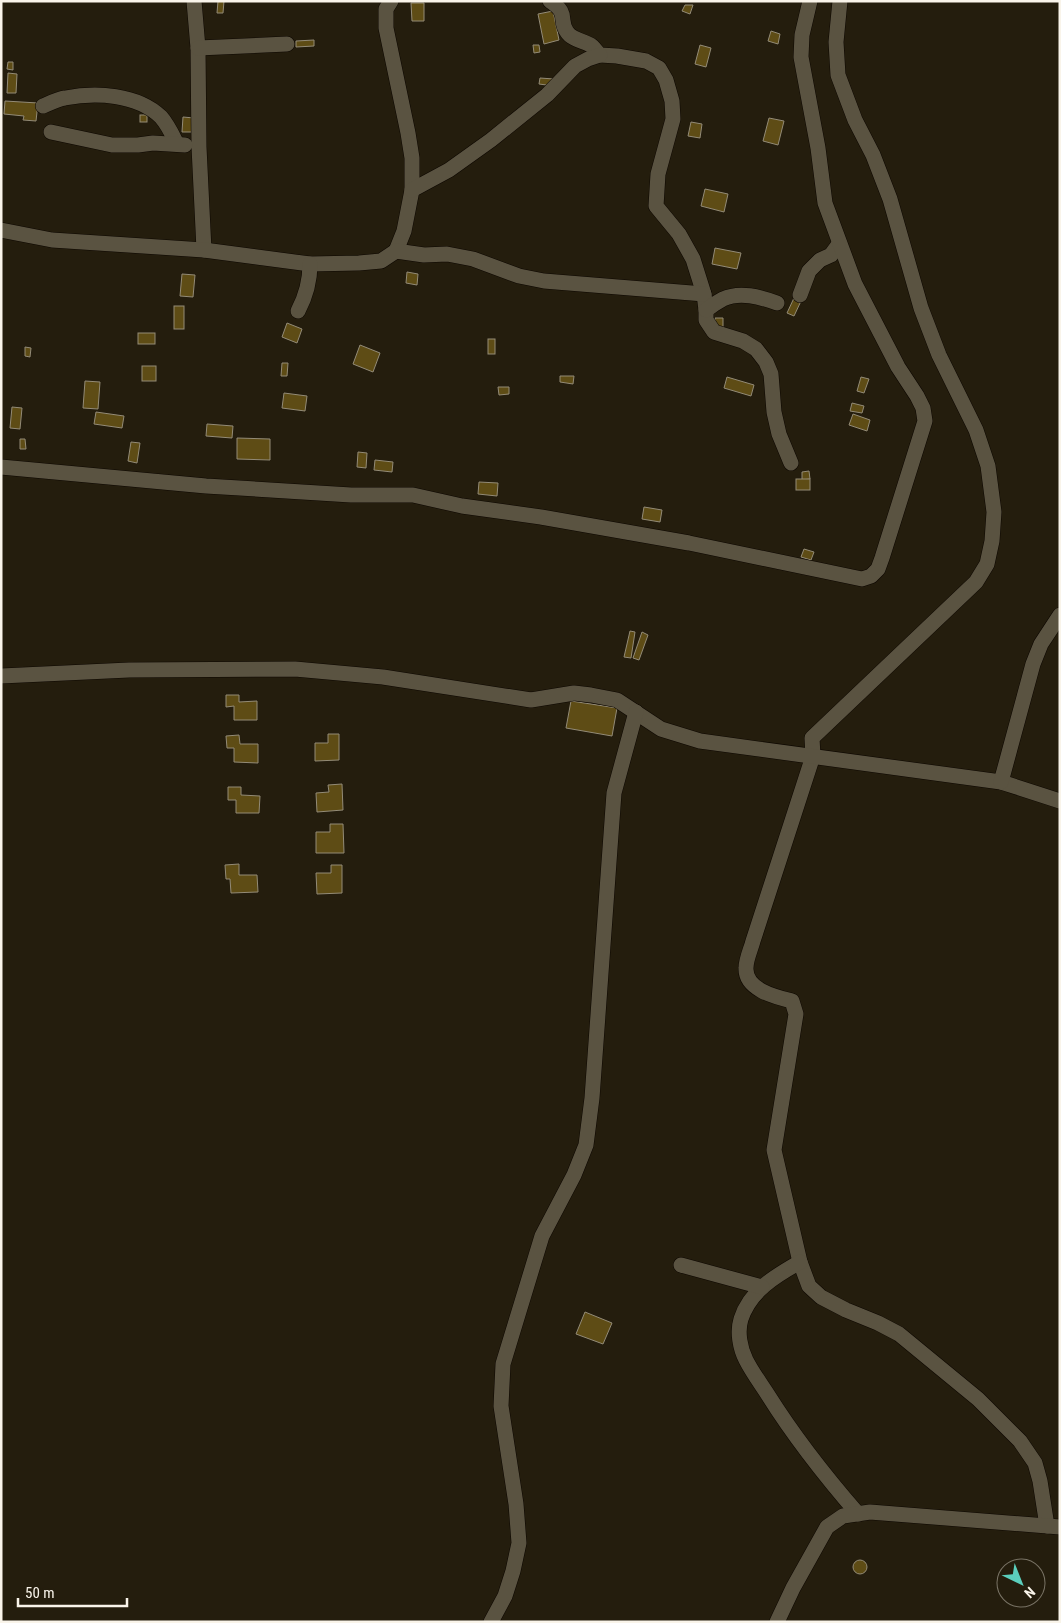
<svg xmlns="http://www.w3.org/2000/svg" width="1061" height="1623" viewBox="0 0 1061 1623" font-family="'Roboto Condensed',sans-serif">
<rect width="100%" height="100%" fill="#241d0d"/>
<!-- building -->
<g fill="#5e4c15" stroke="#938b77">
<path d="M218 1H224L223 13H217Z"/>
<path d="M411 3H424V21H412Z"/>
<path d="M685 5H693L690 14 682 11Z"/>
<path d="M553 11 559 40 544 44 538 14Z"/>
<path d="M771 31 780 34 778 44 768 41Z"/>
<path d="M314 40V46L296 47V41Z"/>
<path d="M533 45H539L540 52 534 53Z"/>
<path d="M700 45 711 48 706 67 695 64Z"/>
<path d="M8 62H13V70L7 69Z"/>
<path d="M8 73 17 74 16 93H7Z"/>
<path d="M540 78 554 79V86L539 84Z"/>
<path d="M5 101 38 103 36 121 23 120 24 116 4 114Z"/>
<rect x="140" y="115" width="7" height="7"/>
<path d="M183 117 194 118V132H182Z"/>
<path d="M769 118 784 121 778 145 763 141Z"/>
<path d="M691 122 702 124 700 138 688 136Z"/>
<path d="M705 189 728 194 724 212 701 206Z"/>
<path d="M715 248 741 253 737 269 712 264Z"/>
<path d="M407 272 418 274 417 285 406 283Z"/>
<path d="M182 274 195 275 193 297 180 296Z"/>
<path d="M794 298 801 301 794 316 787 313Z"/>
<rect x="174" y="306" width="10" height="23"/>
<path d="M715 318H723V328L715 327Z"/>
<path d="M287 323 302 329 297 343 282 337Z"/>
<rect x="138" y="333" width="17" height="11"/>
<rect x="488" y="339" width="7" height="15"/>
<path d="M360 345 380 353 373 372 353 364Z"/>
<path d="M25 347 31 348 30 357 25 356Z"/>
<path d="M282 363H288L287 376H281Z"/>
<rect x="142" y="366" width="14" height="15"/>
<path d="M560 376H574L573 384 560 382Z"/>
<path d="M727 377 754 385 751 396 724 388Z"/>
<path d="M861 377 869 379 864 393 857 391Z"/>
<path d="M85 381 100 382 98 409 83 408Z"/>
<path d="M498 387H509V394L499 395Z"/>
<path d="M284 393 307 396 305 411 282 408Z"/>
<path d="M852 403 864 406 862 413 850 411Z"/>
<path d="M12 407 22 408 20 429 10 428Z"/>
<path d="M96 412 124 416 122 428 94 424Z"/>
<path d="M853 414 870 420 867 431 849 425Z"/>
<path d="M207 424 233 426 232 438 206 436Z"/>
<path d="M237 438 270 439V460L237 459Z"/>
<path d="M20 439H25L26 449H20Z"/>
<path d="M131 442 140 443 137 463 128 461Z"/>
<path d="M358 452 367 453 366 468 357 467Z"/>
<path d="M375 460 393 462 392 472 374 470Z"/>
<path d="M809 471 810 479 802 480V472Z"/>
<rect x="796" y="479" width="14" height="11"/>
<path d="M479 482 498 483 497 496 478 494Z"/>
<path d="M644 507 662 510 660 522 642 519Z"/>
<path d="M804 549 814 552 811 560 801 557Z"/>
<path d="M630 631 635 632 631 658 624 657Z"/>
<path d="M642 632 648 635 639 660 633 658Z"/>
<path d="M226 695H239V702L257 701V720H234V706L226 707Z"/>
<path d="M571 701 617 708 612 736 566 728Z"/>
<path d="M328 734H339V760L315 761V743H328Z"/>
<path d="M239 735 240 744H258V763L234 762V748H227L226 736Z"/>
<path d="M342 784 343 810 317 812 316 793 329 792 328 785Z"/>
<path d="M228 787H241V795L260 796 259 813H236V800H228Z"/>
<path d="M330 824H343L344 853H316V832H330Z"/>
<path d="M239 864V875H257L258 892 231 893 230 879H226L225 865Z"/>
<path d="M331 865H342V893L317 894 316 873H331Z"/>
<path d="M585 1312 612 1323 603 1344 576 1334Z"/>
<circle cx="860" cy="1567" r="7"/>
</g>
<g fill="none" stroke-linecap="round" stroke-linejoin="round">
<defs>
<g id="minor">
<path d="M194 1 198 48 199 147 204 250"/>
<path d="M391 1 386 9V28L408 133 412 158V190L404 231 396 251"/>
<path d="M550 1C570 14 558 20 567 32 572 40 585 41 592 46 595 49 597 52 600 55L617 56 646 61 659 68 666 80 672 101 673 119 658 174 656 206 679 234 693 259 704 294 706 310V320L714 332 743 341 756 349 766 362 771 374 774 412 779 434 791 463"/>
<path d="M840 1 836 42 838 75 855 120 873 155 890 199 921 308 939 355 976 430 988 466 994 512 992 541 987 564 976 582 812 738 813 756 753 941C751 949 746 959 746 968 745 990 776 997 792 1001L796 1014 774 1150 800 1262 809 1286 821 1297 846 1310 878 1323 899 1334 978 1399 1020 1441 1035 1463 1040 1481 1047 1526"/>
<path d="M198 48 287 44"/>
<path d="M43 106C50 103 58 99 65 98 96 92 137 94 161 117 168 125 172 134 177 144"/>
<path d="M51 132 112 145H138L153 143 185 145"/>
<path d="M412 190 449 170 491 140 547 95 575 66 588 59 600 55"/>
<path d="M1 230 52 240 204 250 310 264 359 263 381 261 396 251 424 255 447 254 473 259 519 276 544 281 704 294"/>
<path d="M800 295 809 271 820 260 831 255 839 244"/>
<path d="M706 310C712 306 717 302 723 299 740 291 760 297 777 303"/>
<path d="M298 311C306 296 310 281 310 264"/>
<path d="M1 467 206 486 351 495H413L462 506 541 517 689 543 862 579 871 576 878 569 882 558 925 421 923 408 917 396 898 367 855 284 825 203 818 148 801 57 802 35 810 1"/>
<path d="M1 676 129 670 295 669 383 677 531 700 574 693 591 695 617 700 661 729 700 741 1001 782 1060 801"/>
<path d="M1001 782 1033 664 1041 644 1060 615"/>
<path d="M800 1262C775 1276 750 1291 741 1319 737 1332 740 1348 746 1360 752 1372 761 1384 768 1395 795 1438 825 1476 858 1514"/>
<path d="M681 1265 762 1287"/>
<path d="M491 1622 505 1596 513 1571 519 1543 516 1504 501 1406 503 1364 542 1236 574 1175 586 1145 592 1098 614 793 636 712"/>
<path d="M777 1622 793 1588 827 1527 843 1516 870 1512 1060 1527"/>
</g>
</defs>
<!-- minor casing -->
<use href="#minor" stroke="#0d0700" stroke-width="16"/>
<!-- minor -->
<use href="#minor" stroke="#5a5341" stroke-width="15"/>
</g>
<!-- border -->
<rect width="1061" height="1623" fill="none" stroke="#f9f4ea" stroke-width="5"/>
<!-- north arrow -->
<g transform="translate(1021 1583) rotate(137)"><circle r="24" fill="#241d0d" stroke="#797365"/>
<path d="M0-4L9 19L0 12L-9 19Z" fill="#5bcebc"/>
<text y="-8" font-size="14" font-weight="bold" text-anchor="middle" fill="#f9f4ea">N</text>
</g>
<!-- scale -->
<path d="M18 1598v8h109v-8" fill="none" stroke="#f9f4ea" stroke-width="2.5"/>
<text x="25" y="1598" font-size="15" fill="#f9f4ea" stroke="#241d0d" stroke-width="4" paint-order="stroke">50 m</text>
</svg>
